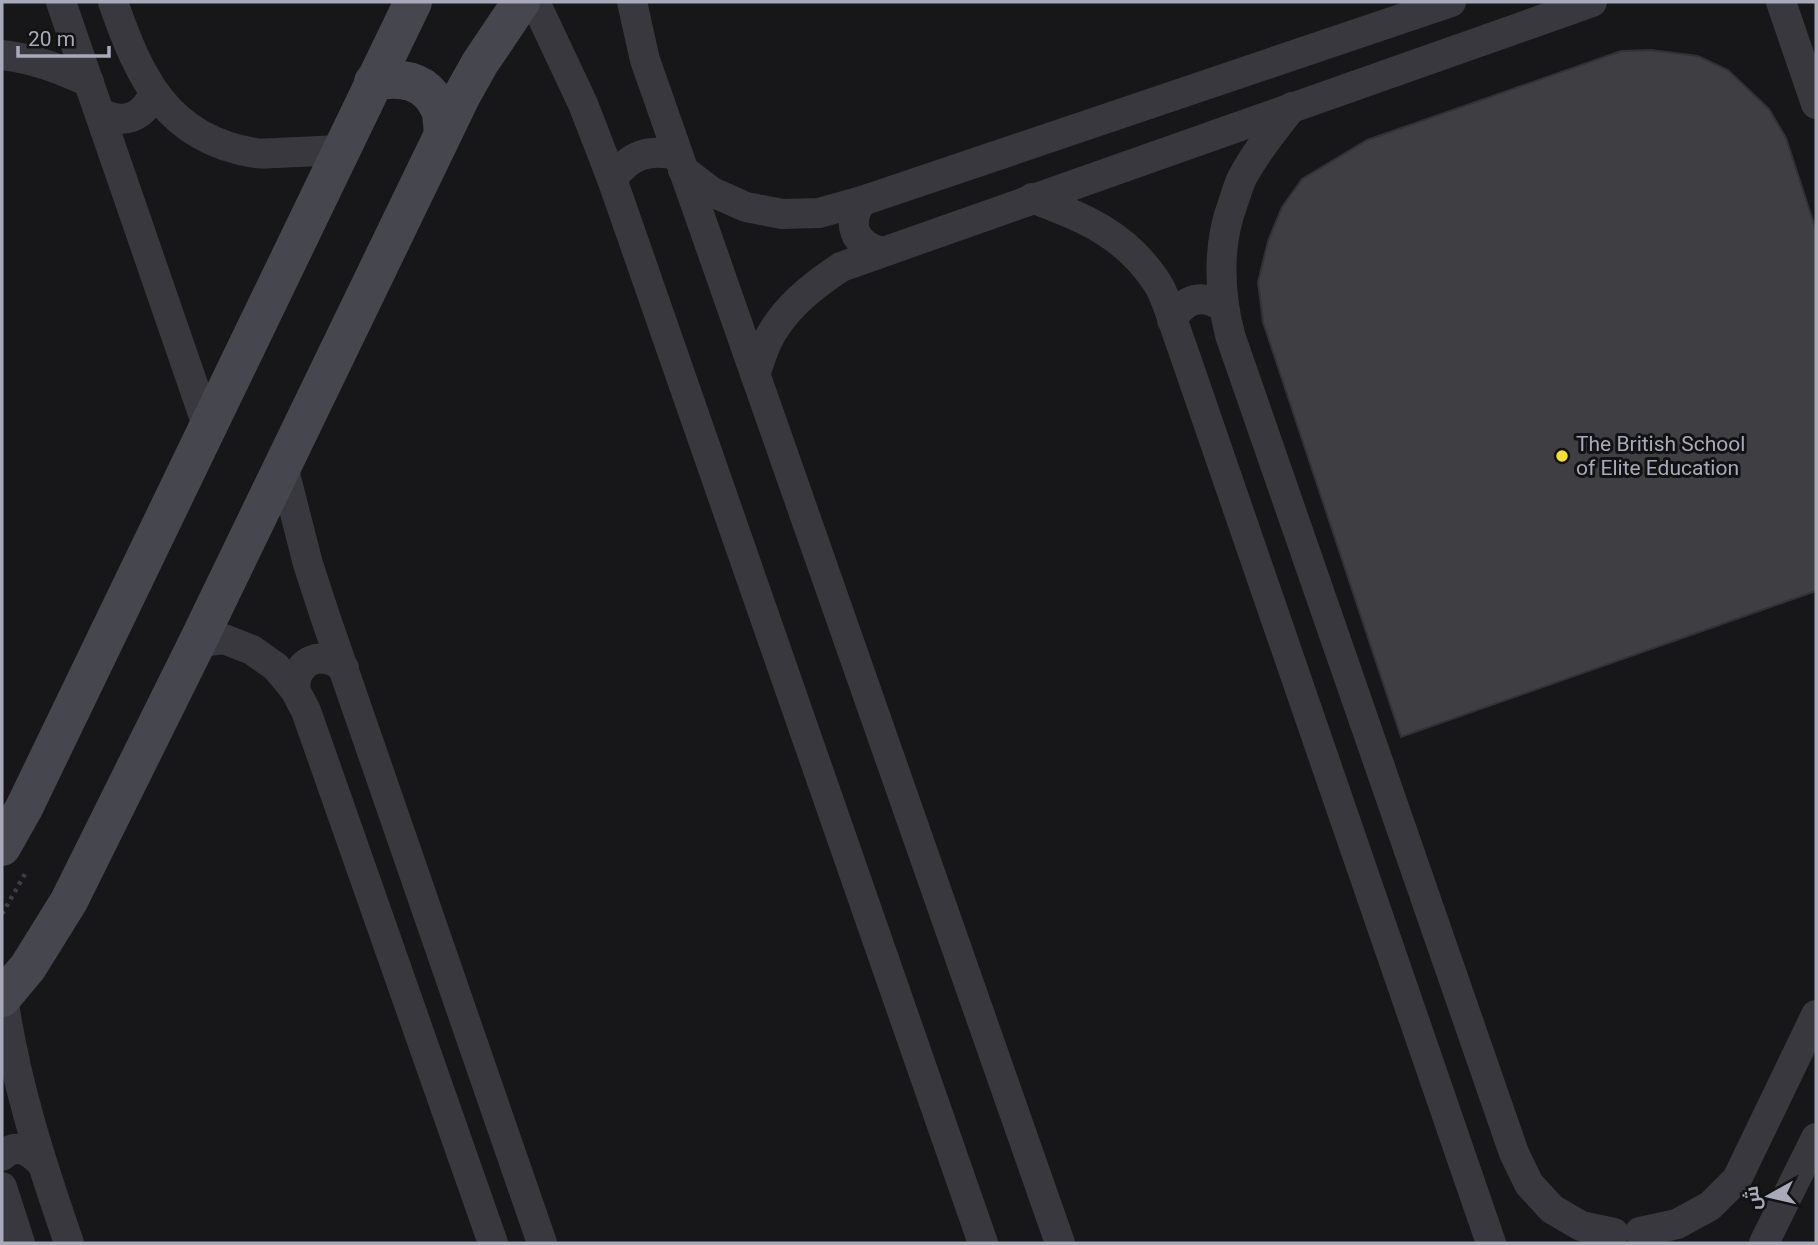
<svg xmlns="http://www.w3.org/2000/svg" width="1818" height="1245" viewBox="0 0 1818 1245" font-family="Roboto,Cairo,sans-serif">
<rect width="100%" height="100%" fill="#171719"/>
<!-- building -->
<path fill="#3e3e43" stroke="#323135" stroke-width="2" d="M1651 50 1698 56 1728 70 1769 109 1786 138 1816 230V591L1401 737 1263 322 1258 282 1268 241 1282 207 1302 179 1367 140 1621 51Z"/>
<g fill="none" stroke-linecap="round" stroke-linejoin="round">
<!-- path -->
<path stroke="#3e3e45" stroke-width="4.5" stroke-dasharray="3.5 5" stroke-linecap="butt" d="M2 914 25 874"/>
<!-- street -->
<g stroke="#38383e" stroke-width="30">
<path d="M61 2 208 428"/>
<path d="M113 2C139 77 167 139 255 153 262 154 269 153 276 153 298 152 319 151 341 150"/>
<path d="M535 2 583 104 612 179 983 1243"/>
<path d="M632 2 645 60 1060 1243"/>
<path d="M1781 2 1816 104"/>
<path d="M2 55C36 59 59 69 89 82"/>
<path d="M1292 107C1274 130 1256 152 1242 178 1238 186 1236 195 1233 203 1217 246 1219 291 1230 335L1514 1153 1529 1184 1552 1209 1581 1226 1614 1233"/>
<path d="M100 113C124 125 143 118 154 93"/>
<path d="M683 170 712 192 746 207 782 214 819 213 862 201 1451 2"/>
<path d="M612 179C631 154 648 149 678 155"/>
<path d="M1032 198C1084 218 1126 234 1158 284 1168 301 1174 326 1181 344L1491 1243"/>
<path d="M862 201C846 224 854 244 881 252"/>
<path d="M1172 320C1185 298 1202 293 1223 307"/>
<path d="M755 374C759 364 762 353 767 342 783 309 811 287 841 267L1592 2"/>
<path d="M283 466 308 564 325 616 542 1243"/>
<path d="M197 643 224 639 252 650 276 667 295 690 306 711 493 1243"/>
<path d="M295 690C295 660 321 649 344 668"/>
<path d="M3 997C15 1082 41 1162 69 1243"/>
<path d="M2 1156C16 1142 31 1151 42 1164"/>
<path d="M2 1187 20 1243"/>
<path d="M1640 1232 1677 1224 1710 1206 1737 1179 1816 1015"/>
<path d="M1764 1243 1816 1138"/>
</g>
<!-- secondary -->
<g stroke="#46464e" stroke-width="38">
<path d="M373 82C402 76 427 80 440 110 442 117 442 126 443 133"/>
<path d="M2 847 24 808 413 2"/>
<path d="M2 998 28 967 69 901 197 643 462 95 480 63 521 2"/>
</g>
</g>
<!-- markers -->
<circle fill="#f5e032" stroke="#121214" stroke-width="2.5" cx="1562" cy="456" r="7"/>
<g text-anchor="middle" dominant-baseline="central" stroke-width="6" stroke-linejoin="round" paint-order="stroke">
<!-- poi labels -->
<g font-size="21" fill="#a9aab9" stroke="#121214" text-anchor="start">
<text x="1576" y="444">The British School<tspan x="1576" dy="24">of Elite Education</tspan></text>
</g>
</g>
<!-- border -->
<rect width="1818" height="1245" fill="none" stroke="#a9aab9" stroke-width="7"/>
<!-- north arrow -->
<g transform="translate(1769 1196) rotate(262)" stroke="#121214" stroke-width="5" paint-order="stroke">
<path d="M0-5L12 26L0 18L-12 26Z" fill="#a9aab9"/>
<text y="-10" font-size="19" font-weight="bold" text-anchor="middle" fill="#a9aab9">ش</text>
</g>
<!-- scale -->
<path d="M18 46v10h91v-10" fill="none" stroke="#a9aab9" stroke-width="3.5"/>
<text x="28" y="46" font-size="21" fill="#a9aab9" stroke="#121214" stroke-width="5" paint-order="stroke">20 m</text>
</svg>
